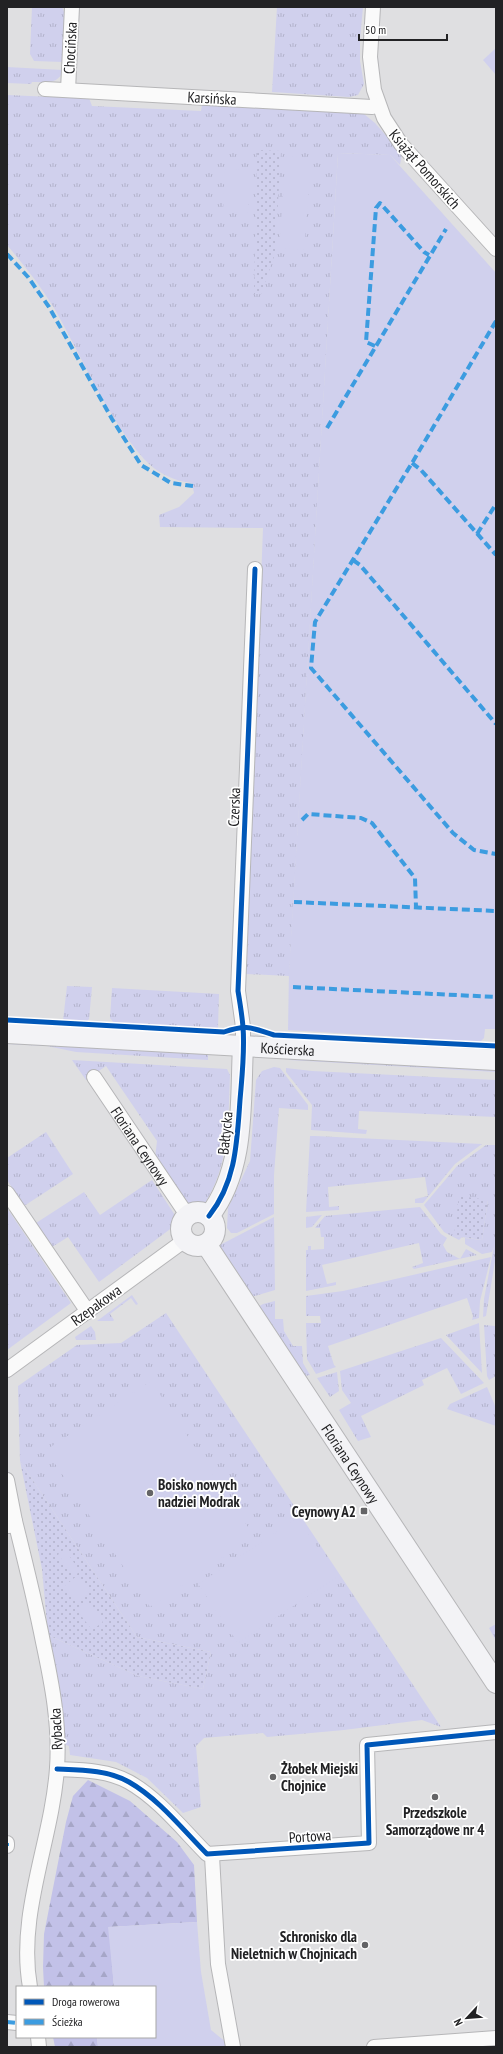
<svg xmlns="http://www.w3.org/2000/svg" width="503" height="2054" viewBox="0 0 503 2054" font-family="'PT Sans Narrow',sans-serif">
<defs>
<pattern id="grass-tufts" width="24" height="20" patternUnits="userSpaceOnUse"><rect width="24" height="20" fill="#d0d0ed"/><path d="M3 7l-1-3M5 7V3M7 7l1-3M15 17l-1-3M17 17v-4M19 17l1-3" fill="none" stroke="#b2b2cb"/></pattern>
<pattern id="forest-firs" width="22" height="20" patternUnits="userSpaceOnUse"><rect width="22" height="20" fill="#c2c1e8"/><path d="M5 1l3.5 6h-7zM16 11l3.5 6h-7z" fill="#a6a6c7"/></pattern>
<pattern id="park-dots" width="8" height="8" patternUnits="userSpaceOnUse"><rect width="8" height="8" fill="#d0d0ed"/><path d="M2 2h.1M6 6h.1" fill="none" stroke="#b2b2cb" stroke-width="1.8" stroke-linecap="round"/></pattern>
</defs>
<rect width="100%" height="100%" fill="#dfdfe1"/>
<!-- grass -->
<g fill="url(#grass-tufts)">
<path d="M32 7H62L65 14 63 62 34 61 30 54Z"/>
<path d="M277 7H363L360 39V61L364 84 358 95 349 97 272 92Z"/>
<path d="M7 67 63 70C59 85 45 82 32 82L31 84 7 83Z"/>
<path d="M7 95 52 97V95L89 98 92 106 201 111 202 105 273 107 364 114 375 123 402 154 400 165 390 155 338 153 289 976 246 974 263 528 160 527 159 515 179 507 194 493 192 483C174 481 157 473 144 459 107 417 82 357 54 308 40 285 24 265 7 245Z"/>
<path d="M67 986 92 987 89 1019 86 1022 63 1021Z"/>
<path d="M112 988 219 994 218 1028 114 1023 110 1018Z"/>
<path d="M7 1041 208 1054V1060L76 1052 47 1046 7 1044Z"/>
<path d="M289 1057 496 1069V1072L289 1060Z"/>
<path d="M72 1060 227 1069 230 1075C228 1123 230 1166 202 1208L191 1207 187 1205 155 1158 157 1141 106 1066 86 1080Z"/>
<path d="M274 1067 280 1068 308 1105V1110L279 1108 274 1175V1214L237 1233H231L227 1228 228 1208 250 1161 256 1080 262 1071Z"/>
<path d="M286 1068 312 1071 496 1080V1117L359 1111 358 1129 367 1130 366 1134 311 1130 312 1105 286 1072Z"/>
<path d="M46 1132 73 1174 24 1206 7 1180V1158Z"/>
<path d="M310 1136H315L482 1144 455 1164 423 1203H415V1199L428 1196 425 1177 328 1187 329 1207 339 1206V1210L306 1212Z"/>
<path d="M486 1145H496V1255L486 1316 483 1317 484 1299 494 1246 492 1252 482 1254 465 1244V1238L482 1240 488 1200 454 1236 462 1237 459 1240 444 1232 424 1205 457 1166Z"/>
<path d="M152 1180 182 1226 177 1232 173 1227 99 1282 68 1237 52 1247 36 1223 84 1192 100 1215Z"/>
<path d="M420 1207 441 1234 447 1238 443 1245 447 1252 460 1259 466 1249 477 1255 414 1269 412 1267 423 1263 419 1243 322 1265 327 1284 336 1282V1285L306 1291V1250H308V1246H311V1250L324 1249V1237H321L320 1228H315L325 1216Z"/>
<path d="M7 1208 71 1303 7 1350Z"/>
<path d="M322 1215 312 1227 306 1228V1217Z"/>
<path d="M274 1217 275 1290 251 1297 216 1249 220 1245Z"/>
<path d="M491 1257 480 1301 479 1318 472 1320 473 1316 467 1298 328 1346 334 1365 336 1367 316 1374 307 1359 306 1323H321L320 1316H306V1296L343 1291Z"/>
<path d="M132 1295 138 1304 136 1305 131 1298 110 1314 114 1320 113 1321H97Z"/>
<path d="M275 1301V1319H283L284 1331 293 1346H302L303 1363 310 1375 301 1377 258 1307 263 1304Z"/>
<path d="M166 1313 441 1727 422 1720 344 1730 267 1737 263 1733 204 1738 196 1746 201 1807 183 1813 147 1778 116 1762 70 1755 69 1746 63 1744 48 1635 138 1676 203 1689 211 1652 137 1637 20 1461 18 1386 77 1345 121 1343Z"/>
<path d="M479 1323 482 1373 446 1335Z"/>
<path d="M484 1325 495 1326 496 1376 489 1380 487 1376Z"/>
<path d="M91 1326 95 1332 96 1340H76L75 1337Z"/>
<path d="M441 1338 484 1383 461 1394 447 1368 422 1380 424 1385 361 1416 371 1437 358 1441 339 1410 351 1403 342 1390 340 1371Z"/>
<path d="M337 1372 339 1391 330 1397 317 1378Z"/>
<path d="M487 1387 496 1408V1426L447 1409 450 1404Z"/>
<path d="M496 1624V1641L489 1628Z"/>
</g>
<!-- forest -->
<g fill="url(#forest-firs)">
<path d="M88 1780 130 1801 177 1842 194 1865 197 1922 109 1927 114 1987H44L43 1967 44 1934 66 1822 73 1796Z"/>
<path d="M53 2037H97L98 2047H55Z"/>
</g>
<!-- park -->
<g fill="url(#park-dots)">
<path d="M257 150 281 151 275 254 261 294H254Z"/>
<path d="M459 1196 488 1200 482 1240 454 1236Z"/>
<path d="M20 1461 137 1637 211 1652 203 1689 138 1676 48 1635 42 1569Z"/>
</g>
<!-- garden -->
<g fill="#d0d0ed">
<path d="M496 48V75L483 60Z"/>
<path d="M338 153 390 155 496 273V1029H485L484 1038 480 1042 288 1030 289 971Z"/>
<path d="M286 156 311 158 304 250 279 248Z"/>
<path d="M225 169 250 170 248 213 223 212Z"/>
<path d="M151 1381 254 1536 150 1607 46 1450Z"/>
<path d="M298 1518 337 1577 238 1643 198 1584Z"/>
<path d="M65 1549 80 1572 73 1576 58 1554Z"/>
<path d="M78 1575 91 1591 77 1603 63 1587Z"/>
<path d="M86 1601 103 1622 92 1630 76 1609Z"/>
<path d="M197 1922 201 1972 211 2030 227 2043V2047H98L97 2037H155V1987H114L108 1927Z"/>
</g>
<g fill="none" stroke-linecap="round" stroke-linejoin="round">
<defs>
<g id="street">
<path d="M373 7 370 57 374 90 384 118 401 144 496 249"/>
<path d="M45 89 372 107 378 105"/>
<path d="M68 90 72 7"/>
<path d="M243 1046V1027L238 991 255 569"/>
<path id="s1" d="M94 1077 187 1215"/>
<path d="M7 1193 88 1312"/>
<path d="M7 1370 185 1240"/>
<path d="M7 1480 15 1521 9 1526"/>
<path d="M15 1521C25 1561 35 1601 43 1642 52 1684 60 1725 57 1768 52 1841 17 1913 30 1987"/>
<path d="M57 1769C80 1770 108 1770 129 1782 159 1799 183 1830 207 1854L369 1843 367 1745 496 1732"/>
<path d="M7 1843V1846"/>
<path d="M212 1856 218 1964 233 2047"/>
<path d="M7 2022 17 2023"/>
<path d="M38 2037 39 2047"/>
<path d="M374 2047 496 2038"/>
</g>
<g id="secondary">
<path id="s2" d="M7 1033 496 1060"/>
<circle cx="198" cy="1229" r="17"/>
<path d="M209 1216C246 1169 240 1102 243 1046"/>
<path id="s3" d="M206 1244 496 1683"/>
</g>
</defs>
<!-- street casing -->
<use href="#street" stroke="#b6b6b8" stroke-width="16"/>
<!-- secondary casing -->
<use href="#secondary" stroke="#b6b6b8" stroke-width="22"/>
<!-- street -->
<use href="#street" stroke="#fafafa" stroke-width="14"/>
<!-- secondary -->
<use href="#secondary" stroke="#f3f3f6" stroke-width="20"/>
<!-- quiet -->
<g stroke="#3c9ce0" stroke-width="4" stroke-dasharray="8 4" stroke-linecap="butt">
<path d="M7 254 28 277 49 307 112 419 141 465 171 483 193 486"/>
<path d="M496 321 412 463 315 622 311 668 453 833 474 850 496 854"/>
<path d="M375 346 366 342 376 208 380 203 424 252 429 255"/>
<path d="M327 428 446 229"/>
<path d="M412 463 421 470 496 555"/>
<path d="M477 534 496 504"/>
<path d="M353 560 360 565 496 724"/>
<path d="M302 820 308 814 361 818 372 823 415 878 416 907"/>
<path d="M294 902 496 911"/>
<path d="M293 987 496 997"/>
<path d="M7 1843V1846"/>
<path d="M7 2022 17 2023"/>
</g>
<defs>
<g id="cycleway">
<path d="M7 1020 224 1032C248 1024 251 1028 274 1035L496 1046"/>
<path d="M209 1216C236 1182 237 1142 240 1100 242 1076 245 1051 243 1027 242 1015 240 1003 238 991L255 569"/>
<path d="M57 1769C80 1770 108 1770 129 1782 159 1799 183 1830 207 1854L369 1843 367 1745 496 1732"/>
</g>
</defs>
<!-- cycleway casing -->
<use href="#cycleway" stroke="#fff" stroke-width="8"/>
<!-- cycleway -->
<use href="#cycleway" stroke="#0057b8" stroke-width="5"/>
</g>
<!-- markers -->
<g fill="#646466" stroke="#fff" stroke-width="1.5">
<circle cx="150" cy="1493" r="4"/>
<rect x="360" y="1507" width="8" height="8" rx="2"/>
<circle cx="273" cy="1777" r="4"/>
<circle cx="435" cy="1797" r="4"/>
<circle cx="365" cy="1945" r="4"/>
</g>
<g text-anchor="middle" dominant-baseline="central" stroke-width="3.5" stroke-linejoin="round" paint-order="stroke">
<!-- street labels -->
<g font-size="15" fill="#222224" stroke="#fff">
<text transform="translate(70 48) rotate(-87)">Chocińska</text>
<text transform="translate(212 98) rotate(3)">Karsińska</text>
<text transform="translate(425 169) rotate(49)">Książąt Pomorskich</text>
<text transform="translate(234 807) rotate(-88)">Czerska</text>
<text stroke="none"><textPath href="#s2" startOffset="281">Kościerska</textPath></text>
<text transform="translate(225 1133) rotate(-84)">Bałtycka</text>
<text stroke="none"><textPath href="#s1" startOffset="83">Floriana Ceynowy</textPath></text>
<text transform="translate(96 1305) rotate(-36)">Rzepakowa</text>
<text stroke="none"><textPath href="#s3" startOffset="263">Floriana Ceynowy</textPath></text>
<text transform="translate(56 1729) rotate(-93)">Rybacka</text>
<text transform="translate(310 1836) rotate(-4)">Portowa</text>
</g>
<!-- poi labels -->
<g font-size="15" font-weight="bold" fill="#222224" stroke="#fff" text-anchor="start">
<text x="158" y="1484">Boisko nowych<tspan x="158" dy="17">nadziei Modrak</tspan></text>
<text x="356" y="1511" text-anchor="end">Ceynowy A2</text>
<text x="281" y="1768">Żłobek Miejski<tspan x="281" dy="17">Chojnice</tspan></text>
<text x="435" y="1812" text-anchor="middle">Przedszkole<tspan x="435" dy="17">Samorządowe nr 4</tspan></text>
<text x="357" y="1936" text-anchor="end">Schronisko dla<tspan x="357" dy="17">Nieletnich w Chojnicach</tspan></text>
</g>
</g>
<!-- border -->
<rect width="503" height="2054" fill="none" stroke="#222224" stroke-width="16"/>
<!-- legend -->
<rect x="16" y="1986" width="140" height="52" fill="#ffffff" stroke="#a7a7a7"/>
<rect x="24" y="1999" width="20" height="6" fill="#0057b8" stroke="#a7a7a7"/>
<text x="52" y="2006" font-size="12" fill="#222224">Droga rowerowa</text>
<rect x="24" y="2019" width="20" height="6" fill="#3c9ce0" stroke="#a7a7a7"/>
<text x="52" y="2026" font-size="12" fill="#222224">Ścieżka</text>
<!-- north arrow -->
<g transform="translate(467 2018) rotate(244)" stroke="#ffffff" stroke-width="3" paint-order="stroke">
<path d="M0-3L7 15L0 10L-7 15Z" fill="#222224"/>
<text y="-6" font-size="11" font-weight="bold" text-anchor="middle" fill="#222224">N</text>
</g>
<!-- scale -->
<path d="M359 34v6h88v-6" fill="none" stroke="#222224" stroke-width="2"/>
<text x="365" y="34" font-size="12" fill="#222224" stroke="#ffffff" stroke-width="3" paint-order="stroke">50 m</text>
</svg>
